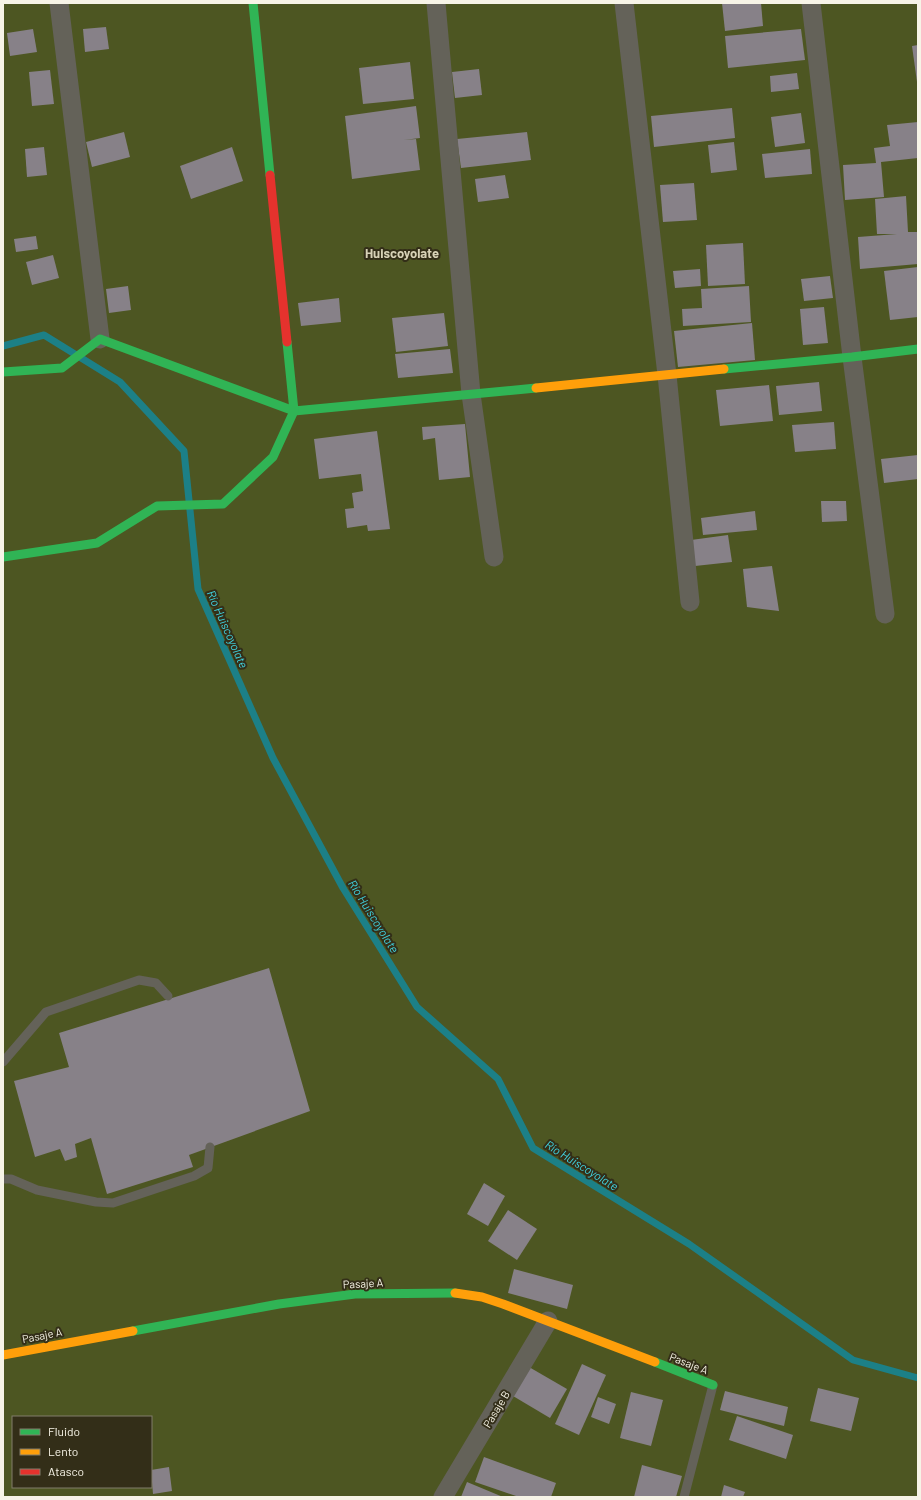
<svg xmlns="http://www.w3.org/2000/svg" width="921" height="1500" viewBox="0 0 921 1500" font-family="Barlow,sans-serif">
<rect width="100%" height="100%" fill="#373428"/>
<!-- green -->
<path fill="#4d5622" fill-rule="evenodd" d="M3 3H918V1497H3ZM13 1417H151V1487H13Z"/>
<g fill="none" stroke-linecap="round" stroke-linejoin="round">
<!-- stream -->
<path stroke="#1c8087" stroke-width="7" d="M3 346 44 335 120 382 184 451 198 589 273 758 343 888 417 1007 498 1079 533 1148 689 1244 853 1360 918 1378"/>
</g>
<!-- building -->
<g fill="#878188">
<path d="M722 3H761L763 26 725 31Z"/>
<path d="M106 27 109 49 85 52 83 29Z"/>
<path d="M33 29 37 52 10 56 7 33Z"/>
<path d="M801 29 805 60 728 68 725 36Z"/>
<path d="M918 45V82H917L912 46Z"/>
<path d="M410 62 414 99 363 104 359 68Z"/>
<path d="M479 69 482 95 455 98 452 72Z"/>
<path d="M50 70 54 104 32 106 29 72Z"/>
<path d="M797 73 799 89 771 92 770 76Z"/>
<path d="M416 106 420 138 404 140 416 139 420 170 352 179 345 116Z"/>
<path d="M732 108 735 138 654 147 651 116Z"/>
<path d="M801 113 805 143 775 147 771 117Z"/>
<path d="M918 122V158L881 162 884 197 845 200 843 165 876 163 874 148 890 146 887 125Z"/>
<path d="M124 132 130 157 92 167 86 142Z"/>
<path d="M527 132 531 160 461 168 457 139Z"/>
<path d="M734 142 737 170 711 173 708 145Z"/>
<path d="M44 147 47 175 27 177 25 149Z"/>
<path d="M232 147 243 181 191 199 180 166Z"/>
<path d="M810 149 812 174 765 178 762 154Z"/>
<path d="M505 175 509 198 478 202 475 179Z"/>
<path d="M694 183 697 220 663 222 660 185Z"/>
<path d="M906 196 908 232H918V264L860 269 858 237 897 234H877L875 199Z"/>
<path d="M36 236 38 249 16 252 14 239Z"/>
<path d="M743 243 745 284 708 286 706 245Z"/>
<path d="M53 255 59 278 32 285 26 262Z"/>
<path d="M918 267V317L890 320 884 271Z"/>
<path d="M700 269 701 286 675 288 673 271Z"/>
<path d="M830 276 833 298 804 301 801 279Z"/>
<path d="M128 286 131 310 109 313 106 289Z"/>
<path d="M749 286 751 322 683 326 682 309 702 308 701 289Z"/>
<path d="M339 298 341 322 301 326 298 303Z"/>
<path d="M824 307 828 343 803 345 800 309Z"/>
<path d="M444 313 448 346 396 352 392 318Z"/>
<path d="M752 323 755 360 678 367 674 331Z"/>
<path d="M450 349 453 373 398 378 395 354Z"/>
<path d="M819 382 822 411 779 415 776 386Z"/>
<path d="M769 385 773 421 720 426 716 390Z"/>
<path d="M834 422 836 449 795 452 792 425Z"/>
<path d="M465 424 470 477 439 480 435 438 423 440 422 427Z"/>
<path d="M377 431 390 529 368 531 367 525 347 528 345 509 354 508 352 493 363 491 361 474 319 479 314 439Z"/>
<path d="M918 455V479L884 483 881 459Z"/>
<path d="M821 501H846L847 521 822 522Z"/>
<path d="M755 511 757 530 703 535 701 518Z"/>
<path d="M728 535 732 562 695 566 691 540Z"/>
<path d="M772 566 779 611 747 607 743 569Z"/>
<path d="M269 968 310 1111 189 1155 193 1167 107 1194 91 1138 75 1144 77 1157 65 1161 60 1149 35 1157 14 1081 69 1067 59 1033Z"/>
<path d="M484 1183 505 1196 488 1226 467 1214Z"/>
<path d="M508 1210 537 1229 517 1260 488 1241Z"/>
<path d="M514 1269 573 1285 567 1309 508 1293Z"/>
<path d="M582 1364 606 1375 579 1435 555 1424Z"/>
<path d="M529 1367 567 1389 550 1418 513 1396Z"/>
<path d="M818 1388 859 1398 851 1431 810 1421Z"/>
<path d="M725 1391 788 1407 784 1426 720 1410Z"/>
<path d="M631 1392 663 1400 651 1446 620 1438Z"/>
<path d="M598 1397 616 1404 609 1424 591 1417Z"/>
<path d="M737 1416 793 1435 786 1459 729 1440Z"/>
<path d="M484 1457 556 1483 551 1497H519L475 1482Z"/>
<path d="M642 1465 682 1476 676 1497H634Z"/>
<path d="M169 1467 172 1491 153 1494 151 1470Z"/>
<path d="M467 1482 503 1497H461Z"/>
<path d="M724 1485 745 1492 743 1497H721Z"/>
</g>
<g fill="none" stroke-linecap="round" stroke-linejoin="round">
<!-- lane -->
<g stroke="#646259" stroke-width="9">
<path d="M3 1062 46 1012 139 980 156 983 168 996"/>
<path d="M3 1179H11L37 1190 96 1202 113 1203 194 1176 208 1168 210 1147"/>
<path d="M684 1497 713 1385"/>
</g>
<!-- street -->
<g stroke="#646259" stroke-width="19">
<path d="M59 3 100 339"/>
<path d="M436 3 471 394 494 557"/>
<path d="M624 3 667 375 690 602"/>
<path d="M811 3 852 357 885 614"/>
<path d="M443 1497 548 1321"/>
</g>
<!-- fast -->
<g stroke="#30b455" stroke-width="9">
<path d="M253 3 270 175"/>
<path d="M724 369 852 357 918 349"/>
<path d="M3 372 62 368 100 339 294 411 536 388"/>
<path d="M3 557 97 543 157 506 223 504 273 457 294 411 287 342"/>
<path d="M133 1331 279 1304 355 1294 455 1293"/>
<path d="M655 1362 713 1385"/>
</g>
<!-- slow -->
<g stroke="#ff9f0a" stroke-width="9">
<path d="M536 388 724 369"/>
<path d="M455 1293 482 1297 503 1304 655 1362"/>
<path d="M3 1355 133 1331"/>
</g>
<!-- jam -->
<path stroke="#e5322d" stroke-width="9" d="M270 175 287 342"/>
</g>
<g text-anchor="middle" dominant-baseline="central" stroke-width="4" stroke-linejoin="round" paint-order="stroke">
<!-- street labels -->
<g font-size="11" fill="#f7f4e7" stroke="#332e18">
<text transform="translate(363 1283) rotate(-3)">Pasaje A</text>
<text transform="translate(42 1335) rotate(-11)">Pasaje A</text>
<text transform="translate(689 1363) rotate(21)">Pasaje A</text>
<text transform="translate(496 1409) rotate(-59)">Pasaje B</text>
</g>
<!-- water labels -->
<g font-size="12" font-style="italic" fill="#40d4e1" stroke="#332e18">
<text transform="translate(228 629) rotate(66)">Río Huiscoyolate</text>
<text transform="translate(374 916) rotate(58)">Río Huiscoyolate</text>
<text transform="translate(582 1165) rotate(32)">Río Huiscoyolate</text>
</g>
<!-- quarter labels -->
<g font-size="13" font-weight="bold" fill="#d8d2b7" stroke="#332e18">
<text x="402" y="253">Huiscoyolate</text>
</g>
</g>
<!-- border -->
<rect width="921" height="1500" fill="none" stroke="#f7f4e7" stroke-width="8"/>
<!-- legend -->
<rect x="12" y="1416" width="140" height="72" fill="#332e18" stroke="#817d6b"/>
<rect x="20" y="1429" width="20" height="6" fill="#30b455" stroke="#817d6b"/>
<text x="48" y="1436" font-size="12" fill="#f7f4e7">Fluido</text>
<rect x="20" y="1449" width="20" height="6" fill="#ff9f0a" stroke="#817d6b"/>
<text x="48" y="1456" font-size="12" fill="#f7f4e7">Lento</text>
<rect x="20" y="1469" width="20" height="6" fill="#e5322d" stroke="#817d6b"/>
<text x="48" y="1476" font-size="12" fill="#f7f4e7">Atasco</text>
</svg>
